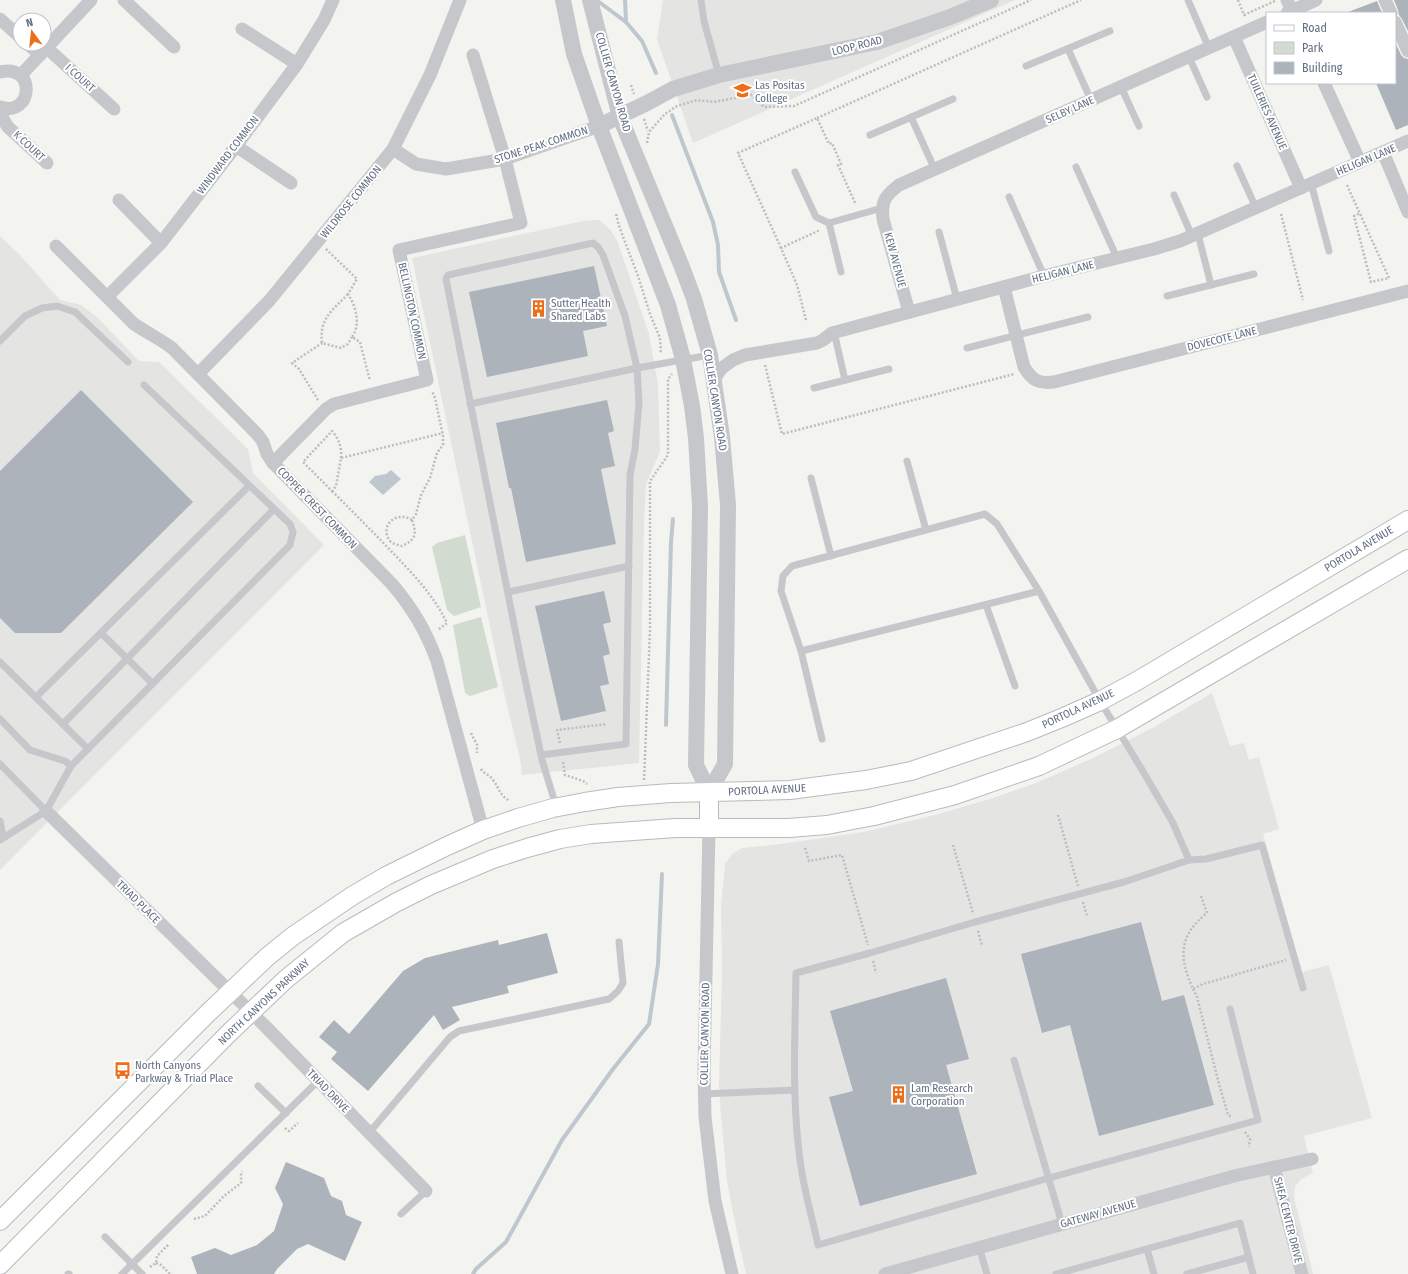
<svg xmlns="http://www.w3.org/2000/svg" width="1408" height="1274" viewBox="0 0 1408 1274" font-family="'Fira Sans Condensed',sans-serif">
<rect width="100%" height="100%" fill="#f3f4ef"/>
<!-- built -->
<g fill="#e4e4e3">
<path d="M663 0H1015L693 143 657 39Z"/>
<path d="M599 220 611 230 618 243 649 334 658 384 660 452 646 484 644 524 639 763 522 775 520 759 503 688 412 258 583 221Z"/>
<path d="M0 236 19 254 60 300 81 305 98 318 139 361 159 362 248 449 253 473 324 545 0 870Z"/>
<path d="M1212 693 1230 746 1244 743 1249 760 1259 757 1279 829 1263 834 1302 972 1329 965 1372 1118 1304 1136 1313 1173 1301 1179 1295 1187 1294 1197 1313 1274H746L739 1243 727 1181 721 1116 719 1085 722 973 721 906 725 864 732 854 742 848 780 844 864 832 935 815 993 798 1036 783 1093 758 1154 727Z"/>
</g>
<!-- green -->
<g fill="#d2dbd0">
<path d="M465 535 481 607 454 616 447 610 432 547 437 543Z"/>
<path d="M481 617 498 687 470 696 465 693 453 625Z"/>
</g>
<!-- water -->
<path fill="#bec7ce" d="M391 470 401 479 383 495 369 482 375 476 386 474Z"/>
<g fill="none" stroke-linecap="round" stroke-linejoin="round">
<!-- stream -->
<g stroke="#bec7ce" stroke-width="4">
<path d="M625 0 626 22"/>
<path d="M599 2 626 22 642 41 656 73"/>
<path d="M672 115 713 222 718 245 719 272 736 320"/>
<path d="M666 725 671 542 673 519"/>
<path d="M473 1274 476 1269 506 1242 562 1140 613 1069 649 1024 658 964 662 874"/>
</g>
</g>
<!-- building -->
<g fill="#adb3ba">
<path d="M1394 0H1408V31L1402 19 1399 15 1398 10Z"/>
<path d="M1377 1 1382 13H1349L1348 12Z"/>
<path d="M1395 42 1401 55 1404 58 1408 59V125L1396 130 1376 83H1395Z"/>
<path d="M594 266 607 326 583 331 588 356 487 377 469 292Z"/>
<path d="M81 390 193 502 61 633H15L0 618V471Z"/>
<path d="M607 400 614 431 608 433 615 466 601 469 616 544 526 562 511 488H509L496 423Z"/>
<path d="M604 591 611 622 603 624 610 654 603 656 609 684 600 686 606 711 561 721 535 606Z"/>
<path d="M1141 922 1162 1001 1184 995 1214 1105 1099 1136 1070 1025 1042 1033 1021 954Z"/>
<path d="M547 933 558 973 507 986 509 993 452 1007 460 1020 443 1030 434 1015 368 1091 331 1059 337 1052 319 1037 334 1020 349 1034 403 971 425 958 498 940 499 945Z"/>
<path d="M946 978 969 1059 946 1065 977 1174 860 1206 829 1097 853 1091 830 1011Z"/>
<path d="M286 1162 324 1178 331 1196 342 1201 346 1215 362 1222 345 1261 308 1244 297 1249 277 1269 274 1274H197L191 1257 215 1248 231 1255 257 1245 274 1231 283 1204 275 1188Z"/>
</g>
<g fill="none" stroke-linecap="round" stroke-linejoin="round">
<defs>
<g id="secondary">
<path d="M709 828V792"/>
<path d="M0 1221 209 1012 267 957 293 936 352 896 386 876 447 846 483 830 518 818 553 808 585 802 618 797 671 793 790 790 866 780 911 771 1027 732 1064 717 1100 701 1137 681 1408 520"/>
<path d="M0 1265 229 1033 286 979 343 933 397 902 431 885 493 859 527 848 560 839 591 834 675 828H789L827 825 874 816 955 795 1039 766 1117 729 1408 559"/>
</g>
</defs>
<!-- secondary casing -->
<use href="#secondary" stroke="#b7babf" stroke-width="20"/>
<!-- path -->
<g stroke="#bcbdc0" stroke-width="2.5" stroke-dasharray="2 2" stroke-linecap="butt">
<path d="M1238 0 1244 15 1275 1"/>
<path d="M631 85 634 94"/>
<path d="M817 118 1081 0"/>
<path d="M644 119 648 131"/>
<path d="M647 143 649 132 665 114 677 106 697 100 714 102 751 95 764 107 794 106 1031 0"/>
<path d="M1347 185 1389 278 1371 282 1354 216 1360 213"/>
<path d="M616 214 619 226 638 276 650 314 660 338 661 354"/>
<path d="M1281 214 1303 300"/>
<path d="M781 248 738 153 817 118 829 144 832 143 841 164 838 165 856 205"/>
<path d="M326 249 357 279 348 294C356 306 361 325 352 337L360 342 370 381"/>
<path d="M348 294C333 310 319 318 322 343L341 348 348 344 352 337"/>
<path d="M806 320 797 285 781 248 820 230"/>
<path d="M765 365 782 434 1014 374"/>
<path d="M318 400 299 369 292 363 322 343"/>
<path d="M341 458C342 448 339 439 332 431L303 462 332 491 336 486 341 458 443 433"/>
<path d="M332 491C353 512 373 532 393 553 414 575 434 596 447 623L438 630"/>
<path d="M412 520C396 510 379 526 390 541 393 544 398 545 402 546 416 539 417 535 412 520L416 514 421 495 430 478 437 453 443 445V436L435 398 432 391"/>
<path d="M471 733 477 745V753"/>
<path d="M560 743 557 730 607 724"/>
<path d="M563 762 565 775 583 781 587 784"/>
<path d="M481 769C484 774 490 775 493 780 500 789 499 795 510 801"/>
<path d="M644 780 650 630V481L668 455V379L672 374"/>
<path d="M1058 815 1078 886"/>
<path d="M953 845 973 913"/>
<path d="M805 848 809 861 842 855 868 945"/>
<path d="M1201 896 1207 913C1178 936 1179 958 1193 989L1203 984 1286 960"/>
<path d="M1083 902 1087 916"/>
<path d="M978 931 982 946"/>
<path d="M873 961 876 973"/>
<path d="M1193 989 1197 997 1219 1084 1228 1115 1232 1117"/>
<path d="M285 1128 289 1131 298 1123"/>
<path d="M1245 1132 1250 1139 1249 1147"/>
<path d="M194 1219 205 1216 224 1196 241 1183V1173L242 1171"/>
<path d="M156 1263 161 1265 170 1274"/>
<path d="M150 1267 156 1263 157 1256 169 1244"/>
</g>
<!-- service -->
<g stroke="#c5c7cb" stroke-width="7">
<path d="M701 0 704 21 719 75"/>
<path d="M1188 0 1209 48"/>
<path d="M1068 49 1091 100"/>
<path d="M1189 57 1207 97"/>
<path d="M1026 66 1110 31"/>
<path d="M1121 87 1139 126"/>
<path d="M911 117 935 170"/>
<path d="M870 135 953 99"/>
<path d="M1237 166 1256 208"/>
<path d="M1076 167 1117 258"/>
<path d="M795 172 816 217 829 223 882 208"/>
<path d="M1311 183 1329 251"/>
<path d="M1174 195 1192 236"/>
<path d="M1009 197 1044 276"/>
<path d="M829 223 841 272"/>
<path d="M939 232 957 299"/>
<path d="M1198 234 1211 285"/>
<path d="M1167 296 1254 274"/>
<path d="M834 332 845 380"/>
<path d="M0 341 25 316 42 308 57 306 75 312 128 362"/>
<path d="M967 348 1088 317"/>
<path d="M814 388 889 369"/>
<path d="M470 404 637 368 710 355"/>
<path d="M907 461 926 530"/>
<path d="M811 478 831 556"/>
<path d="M1039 591 801 651 781 591 783 576 792 566 985 514 997 524 1039 591 1100 701 1141 768 1173 823 1189 860"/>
<path d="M508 592 629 566"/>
<path d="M986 605 1015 686"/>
<path d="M101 633 152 683"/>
<path d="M801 651 822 739"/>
<path d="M0 662 88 749"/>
<path d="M36 697 249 486"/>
<path d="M0 719 30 750 65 761 71 766"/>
<path d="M63 724 274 509"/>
<path d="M541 755 626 744 630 475 635 449 639 403 637 368 625 316 603 255 598 247 593 243 448 275 446 279 522 665 541 755 542 760 556 806"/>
<path d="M0 764 46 811"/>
<path d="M0 821 3 837"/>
<path d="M0 840 46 811 71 766 290 545 293 532 290 524 144 385"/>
<path d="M1230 1009 1258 1120 1049 1178 818 1245C813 1221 806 1197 802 1173 791 1107 795 1039 796 973L870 953 975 922 1124 882 1189 860 1206 859 1262 845 1303 988"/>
<path d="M1014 1060 1062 1224"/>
<path d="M258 1086 286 1113"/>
<path d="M704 1094 794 1090"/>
<path d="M369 1133 450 1037 459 1031 609 999 618 991 623 983 619 942"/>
<path d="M401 1214 426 1191"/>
<path d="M105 1237 142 1274"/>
<path d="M979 1247 987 1274"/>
<path d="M1147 1249 1154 1274"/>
<path d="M68 1274H69"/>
<path d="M122 1274 318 1081"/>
<path d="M1056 1274 1240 1223 1253 1274"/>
<path d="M1187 1274 1249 1257"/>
</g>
<!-- minor -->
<g stroke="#c5c7cb" stroke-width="13">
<path d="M124 0 174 47"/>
<path d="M1287 0 1293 13"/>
<path d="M1385 0 1391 13"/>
<path d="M1287 13 1316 0"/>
<path d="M0 19 20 37"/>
<path d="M1395 22 1408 51"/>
<path d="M242 29 297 64"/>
<path d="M1234 37 1301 188"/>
<path d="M28 44 40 55"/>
<path d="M47 48 114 109"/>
<path d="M0 72C37 63 33 118 0 107"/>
<path d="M21 75 91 0"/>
<path d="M1324 83 1360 162"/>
<path d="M1 108 3 119 8 127 47 163"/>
<path d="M236 146 291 183"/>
<path d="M393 149 416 164 446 169 505 159 599 126"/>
<path d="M1383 152 1408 212"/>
<path d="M119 200 161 243"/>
<path d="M56 246 134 324C146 332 160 339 172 348L258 435 263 442 267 454 273 463 392 584C413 609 426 631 437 661L483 830"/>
<path d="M1004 287 1024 367C1032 380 1038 384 1054 382L1408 291"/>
<path d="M107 297 161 243 236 146 297 64 324 20 333 0"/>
<path d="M909 312 883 219C881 201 885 196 899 185L1267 22"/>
<path d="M198 374 269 301 393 149 430 75 460 0"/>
<path d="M714 379 722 368 733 360 745 355 817 343 823 340 832 333 1044 276 1154 249 1180 241 1408 141"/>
<path d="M273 463 326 409 334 404 427 380 399 250 521 223 505 159 473 55"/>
<path d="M46 811 265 1026 426 1191"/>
<path d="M709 828 704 1072 705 1117 715 1201 732 1274"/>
<path d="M1274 1167 1302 1274"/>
<path d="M885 1274 1234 1176 1312 1159"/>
</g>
<!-- tertiary -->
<g stroke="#c5c7cb" stroke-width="16">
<path d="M563 0 574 54 599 126 668 305 683 359 692 406 696 438 700 506 696 765 709 792"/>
<path d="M590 0 620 117 682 267 694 299 710 355 722 437 728 505 725 764 709 792"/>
<path d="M599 126 647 103 673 89 719 75 877 42 950 17 991 0"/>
</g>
<!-- secondary -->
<use href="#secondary" stroke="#fff" stroke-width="18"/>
</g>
<!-- icons -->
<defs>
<symbol id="university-bare" viewBox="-9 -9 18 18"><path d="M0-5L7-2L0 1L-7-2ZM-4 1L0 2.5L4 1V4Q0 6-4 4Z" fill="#ed6e16" stroke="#fff" stroke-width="2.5" paint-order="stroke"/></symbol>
<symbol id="building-bare" viewBox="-9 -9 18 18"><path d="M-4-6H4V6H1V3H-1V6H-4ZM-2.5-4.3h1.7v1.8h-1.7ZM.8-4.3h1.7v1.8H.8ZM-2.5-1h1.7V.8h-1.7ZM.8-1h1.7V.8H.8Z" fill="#ed6e16" stroke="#fff" stroke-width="2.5" paint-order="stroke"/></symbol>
<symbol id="bus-bare" viewBox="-9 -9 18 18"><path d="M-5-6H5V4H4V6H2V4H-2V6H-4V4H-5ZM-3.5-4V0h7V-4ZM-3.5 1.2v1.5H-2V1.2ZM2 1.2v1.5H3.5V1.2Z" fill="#ed6e16" stroke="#fff" stroke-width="2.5" paint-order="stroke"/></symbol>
</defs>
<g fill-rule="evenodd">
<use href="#university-bare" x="730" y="78" width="25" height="25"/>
<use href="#building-bare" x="526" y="296" width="25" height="25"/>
<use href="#bus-bare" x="110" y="1058" width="25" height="25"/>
<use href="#building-bare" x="886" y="1082" width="25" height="25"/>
</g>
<g text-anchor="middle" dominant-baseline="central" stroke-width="4" stroke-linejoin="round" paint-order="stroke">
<!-- street labels -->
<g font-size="11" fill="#616e82" stroke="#fff">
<text transform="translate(857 46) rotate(-14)">LOOP ROAD</text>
<text transform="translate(80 78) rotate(42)">I COURT</text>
<text transform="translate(613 82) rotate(74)">COLLIER CANYON ROAD</text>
<text transform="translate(1070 110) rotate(-24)">SELBY LANE</text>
<text transform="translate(1267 112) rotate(66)">TUILERIES AVENUE</text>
<text transform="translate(541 145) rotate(-18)">STONE PEAK COMMON</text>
<text transform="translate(29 146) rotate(43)">K COURT</text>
<text transform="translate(228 155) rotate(-53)">WINDWARD COMMON</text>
<text transform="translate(1366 160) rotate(-23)">HELIGAN LANE</text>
<text transform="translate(351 202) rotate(-51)">WILDROSE COMMON</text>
<text transform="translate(895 260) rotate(75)">KEW AVENUE</text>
<text transform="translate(1063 272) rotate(-14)">HELIGAN LANE</text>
<text transform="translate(412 311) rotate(78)">BELLINGTON COMMON</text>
<text transform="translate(1222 339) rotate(-14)">DOVECOTE LANE</text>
<text transform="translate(715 400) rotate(81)">COLLIER CANYON ROAD</text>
<text transform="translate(317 508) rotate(46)">COPPER CREST COMMON</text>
<text transform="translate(1359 549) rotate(-31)">PORTOLA AVENUE</text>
<text transform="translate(1078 709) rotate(-25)">PORTOLA AVENUE</text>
<text transform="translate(767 790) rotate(-3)">PORTOLA AVENUE</text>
<text transform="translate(138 902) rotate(45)">TRIAD PLACE</text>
<text transform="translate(264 1002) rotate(-43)">NORTH CANYONS PARKWAY</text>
<text transform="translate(705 1034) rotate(-89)">COLLIER CANYON ROAD</text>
<text transform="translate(328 1091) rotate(46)">TRIAD DRIVE</text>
<text transform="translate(1098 1214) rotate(-16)">GATEWAY AVENUE</text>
<text transform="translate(1288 1220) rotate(76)">SHEA CENTER DRIVE</text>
</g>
<!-- poi labels -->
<g font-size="11" fill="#616e82" stroke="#fff" text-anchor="start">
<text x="755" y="85">Las Positas<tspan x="755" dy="13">College</tspan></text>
<text x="551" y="303">Sutter Health<tspan x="551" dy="13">Shared Labs</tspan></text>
<text x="135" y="1065">North Canyons<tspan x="135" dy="13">Parkway &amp; Triad Place</tspan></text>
<text x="911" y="1088">Lam Research<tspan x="911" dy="13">Corporation</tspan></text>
</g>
</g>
<!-- legend -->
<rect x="1266" y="12" width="130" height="72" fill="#ffffff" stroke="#c0c5cd"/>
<rect x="1274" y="25" width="20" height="6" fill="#ffffff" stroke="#c0c5cd"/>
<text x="1302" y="32" font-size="12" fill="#616e82">Road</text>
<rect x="1274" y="42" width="20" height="12" fill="#d2dbd0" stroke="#c0c5cd"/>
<text x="1302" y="52" font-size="12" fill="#616e82">Park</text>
<rect x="1274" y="62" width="20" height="12" fill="#adb3ba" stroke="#c0c5cd"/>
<text x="1302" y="72" font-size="12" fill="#616e82">Building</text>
<!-- north arrow -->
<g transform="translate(32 32) rotate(345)"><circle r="19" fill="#ffffff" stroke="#c0c5cd"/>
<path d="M0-3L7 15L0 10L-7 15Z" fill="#ed6e16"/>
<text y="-6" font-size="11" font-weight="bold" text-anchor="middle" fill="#616e82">N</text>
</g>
</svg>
